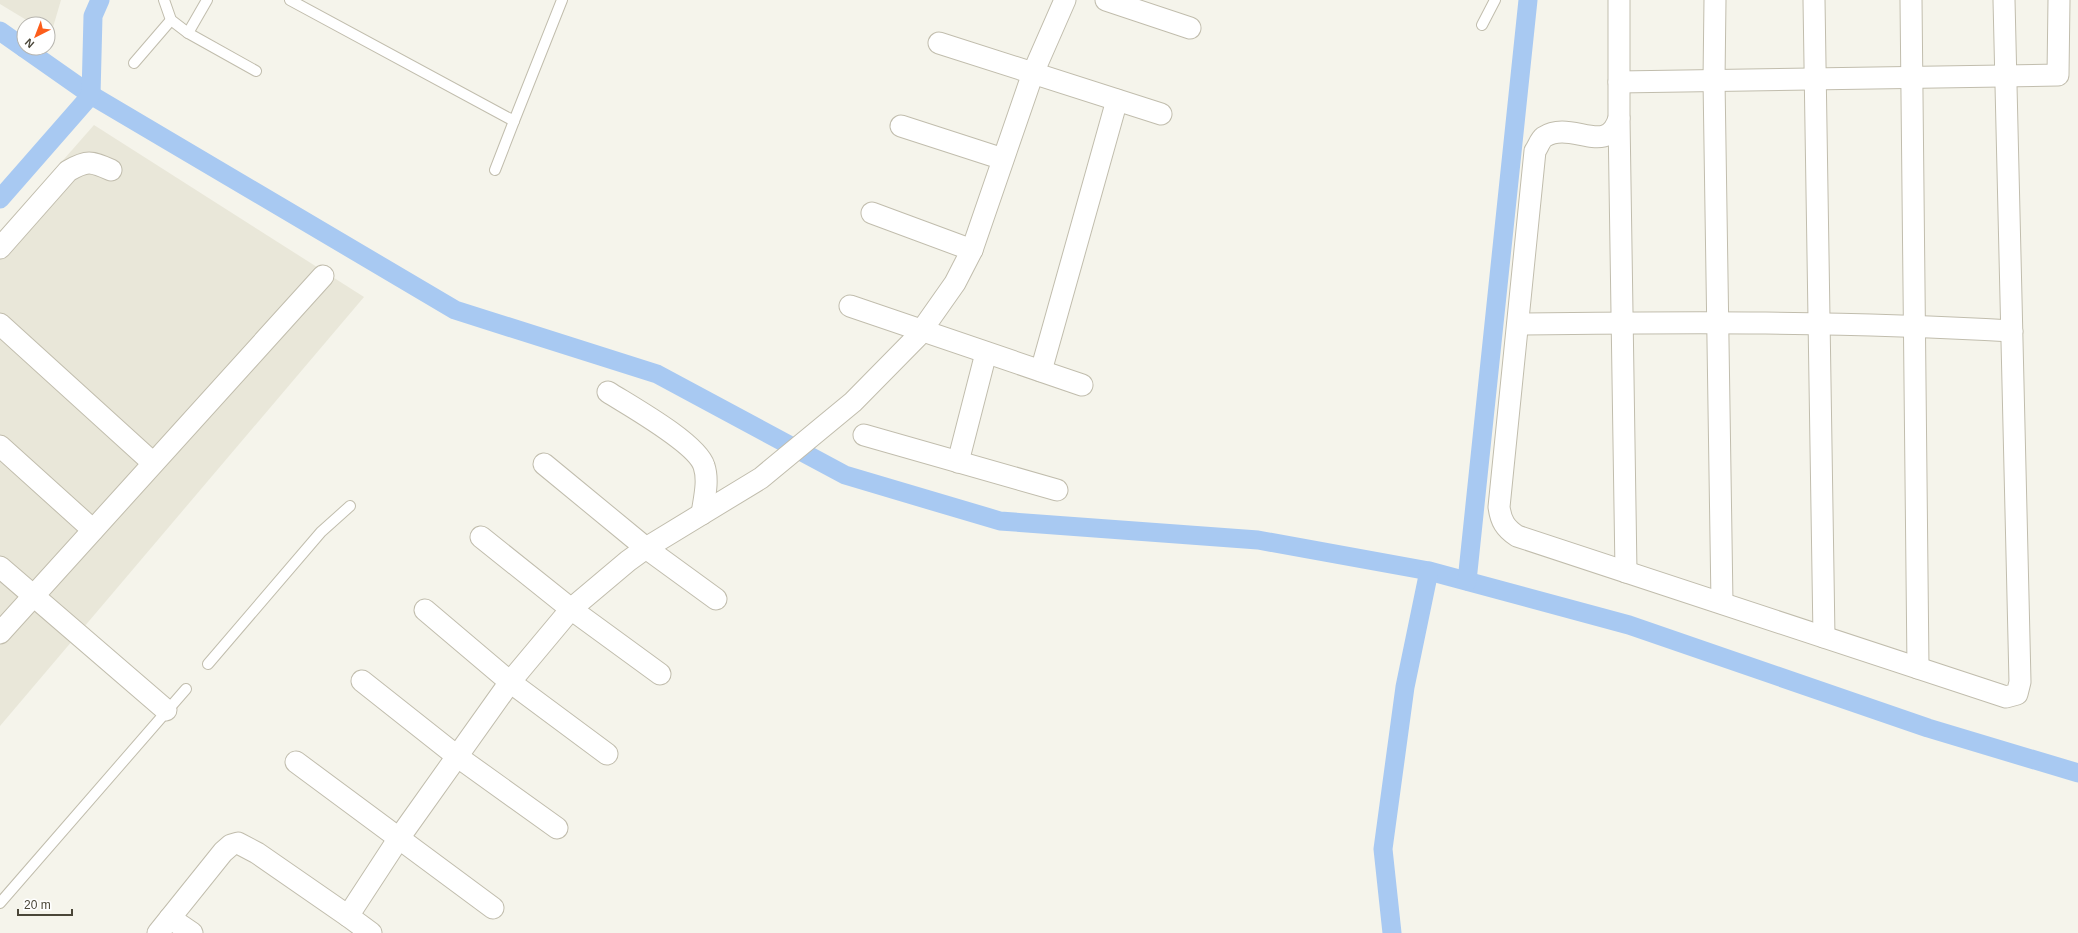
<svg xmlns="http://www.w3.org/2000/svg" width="2078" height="933" viewBox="0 0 2078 933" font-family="Arial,sans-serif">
<rect width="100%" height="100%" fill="#f5f4eb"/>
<!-- residential -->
<g fill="#e9e7d9">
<path d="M0 0H61L51 34 48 33V24H33L0 4Z"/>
<path d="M94 125 364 297 0 726V232Z"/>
</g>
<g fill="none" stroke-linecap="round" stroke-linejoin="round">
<!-- canal -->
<g stroke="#a8c9f2" stroke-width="19">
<path d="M0 31 24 48"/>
<path d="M24 48 91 95 455 310 657 374 845 475 1000 521 1258 540 1429 571 1629 625 1928 728 2078 773"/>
<path d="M0 199 91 95 93 16 100 0"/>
<path d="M1467 581 1528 0"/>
<path d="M1392 933 1383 849 1405 687 1429 571"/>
</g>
<defs>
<g id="service">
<path d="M164 0 171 20 188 33 256 71"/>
<path d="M290 0 514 121 562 0"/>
<path d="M1482 25 1495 0"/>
<path d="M188 33 207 0"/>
<path d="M134 63 171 20"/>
<path d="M495 170 514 121"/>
<path d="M208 664 321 532 350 506"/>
<path d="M0 903 186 689"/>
</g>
<g id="minor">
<path d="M1106 0 1190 28"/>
<path d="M1619 0V118C1607 158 1571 119 1544 137 1540 140 1538 147 1535 151L1499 507C1501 521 1505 528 1517 536L2006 697 2017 694 2020 682 2004 0"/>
<path d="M1715 0 1714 80 1722 603"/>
<path d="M1814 0 1824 637"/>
<path d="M1911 0 1918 668"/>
<path d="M939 43 1161 114"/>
<path d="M1619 82 2058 75 2059 0"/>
<path d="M1619 118 1626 572"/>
<path d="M901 126 1003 159"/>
<path d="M872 213 972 250"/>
<path d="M0 248 68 171C87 160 91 161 111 170"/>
<path d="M850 306 1082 385"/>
<path d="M0 324 153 463"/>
<path d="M1518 324C1683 322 1848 321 2012 331"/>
<path d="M1041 371 1117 100"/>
<path d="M608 392C630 406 697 443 704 466 709 481 704 499 702 514"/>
<path d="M864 435 1057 490"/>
<path d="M0 446 93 530"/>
<path d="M958 462 986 353"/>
<path d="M544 464 646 548 716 599"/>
<path d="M481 537 571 609 660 674"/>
<path d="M0 567 166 710"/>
<path d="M425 610 510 682 607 754"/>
<path d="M0 633 323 276"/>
<path d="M362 681 458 757 557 828"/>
<path d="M296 762 493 908"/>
<path d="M348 916 371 933"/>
<path d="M170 918 192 933"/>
<path d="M158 933 223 852 231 845 238 843 257 853 348 916 399 838 510 682 571 609 628 561 646 548 761 478 853 402 917 337 955 283 972 250 1033 73 1065 0"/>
</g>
</defs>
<!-- service casing -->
<use href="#service" stroke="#c1bdad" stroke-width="12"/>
<!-- minor casing -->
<use href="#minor" stroke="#c1bdad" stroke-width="23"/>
<!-- service -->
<use href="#service" stroke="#fff" stroke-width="10"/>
<!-- minor -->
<use href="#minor" stroke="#fff" stroke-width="21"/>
</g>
<!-- north arrow -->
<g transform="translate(36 36) rotate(222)"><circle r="19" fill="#ffffff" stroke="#b7b5af"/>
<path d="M0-3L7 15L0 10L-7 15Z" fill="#fc5d1b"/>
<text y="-6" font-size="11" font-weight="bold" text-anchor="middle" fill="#4a4638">N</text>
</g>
<!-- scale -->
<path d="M18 909v6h54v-6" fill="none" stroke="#4a4638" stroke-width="2"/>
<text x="24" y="909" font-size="12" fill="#4a4638" stroke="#ffffff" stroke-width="3" paint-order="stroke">20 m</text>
</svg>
